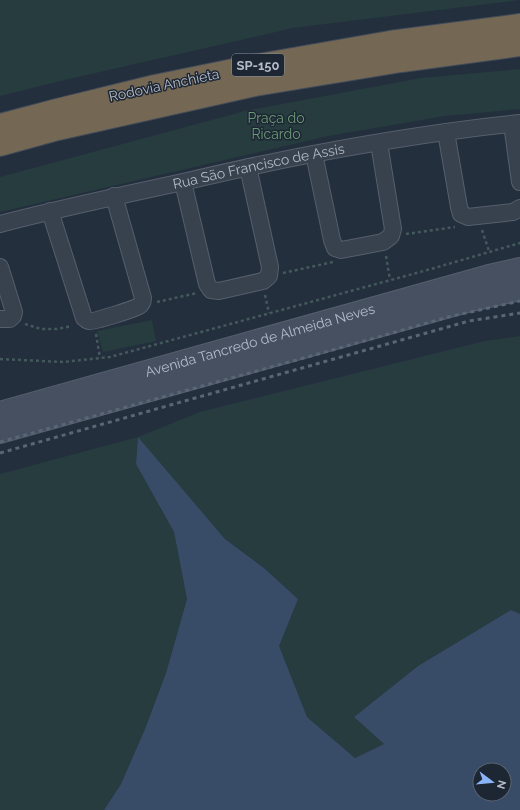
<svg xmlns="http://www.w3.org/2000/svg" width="520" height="810" viewBox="0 0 520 810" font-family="Raleway,sans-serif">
<rect width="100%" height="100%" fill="#242f3e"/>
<!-- green -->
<g fill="#263c3f">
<path d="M0 0H520L293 28 56 82 0 96Z"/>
<path d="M520 69V109L445 116 328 136 0 212V177L245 111 421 78Z"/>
<path d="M152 320 156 341 103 352 97 331Z"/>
<path d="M520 336V614L511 610 418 666 354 717 384 744 355 758 307 717 278 646 298 599 264 568 225 539 138 438 136 464 174 532 187 599 166 673 145 729 121 784 104 810H0V474L138 437 200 412 485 341Z"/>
</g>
<!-- water -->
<path fill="#394c67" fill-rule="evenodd" d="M138 437 225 539 264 568 298 599 279 646 307 717 355 758 384 744 354 717 418 666 511 610 520 614V810H104L121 784 145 729 166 673 187 599 174 532 136 464ZM480 770H504V794H480Z"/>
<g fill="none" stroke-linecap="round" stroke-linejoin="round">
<defs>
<g id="street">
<path d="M512 124 520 182"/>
<path d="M446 132 459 207 461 214 468 217 513 212 520 208"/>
<path d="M314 154 332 240 335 248 341 250 383 242 391 236 393 229 379 143"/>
<path d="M183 182 207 284 211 290 219 291 263 281 269 276 270 267 248 167"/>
<path d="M50 211 84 318C86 319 87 321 89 321 94 322 134 309 139 306 142 304 143 301 143 298L114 196"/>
<path id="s1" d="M0 224C61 208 122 195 183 182 226 172 270 162 313 154 382 141 451 130 520 123"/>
<path d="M0 267 14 312 13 316 10 319H0"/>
</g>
<g id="secondary">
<path id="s2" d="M0 413 389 304 489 276 520 269"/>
<path d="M0 432 471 300 520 289"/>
</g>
<g id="highway">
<path d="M0 125 57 110 155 86 253 66 390 42 520 25"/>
<path d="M0 145 58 129 255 85 401 61 520 45"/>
</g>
</defs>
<!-- street casing -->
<use href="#street" stroke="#565f6c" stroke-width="18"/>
<!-- secondary casing -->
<use href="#secondary" stroke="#565f6c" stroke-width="24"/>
<!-- highway casing -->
<use href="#highway" stroke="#434c59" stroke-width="24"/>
<!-- path -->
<g stroke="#44595c" stroke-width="2.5" stroke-dasharray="3 3" stroke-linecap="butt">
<path d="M482 230 489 251"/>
<path d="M406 234 455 227"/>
<path d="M386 256 390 280"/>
<path d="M283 273 333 262"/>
<path d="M265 295 269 313"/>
<path d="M157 302 197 293"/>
<path d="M25 324 41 329H57L72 326"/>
<path d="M96 334 100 358"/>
<path d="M0 359 63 362 110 357 431 269 520 243"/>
</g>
<!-- street -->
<use href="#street" stroke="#38414e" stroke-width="16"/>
<!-- secondary -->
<use href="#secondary" stroke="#465061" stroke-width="22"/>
<!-- highway -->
<use href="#highway" stroke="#746855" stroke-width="22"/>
<!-- rail -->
<g stroke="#5a6575" stroke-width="3" stroke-dasharray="4 4" stroke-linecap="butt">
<path d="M0 442 329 351 448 317 520 301"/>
<path d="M0 453 469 321 520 313"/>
</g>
</g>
<g text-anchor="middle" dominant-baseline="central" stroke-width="3" stroke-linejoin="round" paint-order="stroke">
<!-- shield labels -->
<rect fill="#1d2633" stroke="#878f9c" stroke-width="1" x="232" y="54" width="52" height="22" rx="3"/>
<g font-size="13" font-weight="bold" fill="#b4bcc9">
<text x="258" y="65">SP-150</text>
</g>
<!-- street labels -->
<g font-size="14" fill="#b4bcc9" stroke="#1d2633">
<text transform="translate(164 85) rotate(-12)">Rodovia Anchieta</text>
<text stroke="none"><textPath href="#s1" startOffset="265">Rua São Francisco de Assis</textPath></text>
<text stroke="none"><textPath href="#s2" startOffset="270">Avenida Tancredo de Almeida Neves</textPath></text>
</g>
<!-- park labels -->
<g font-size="14" fill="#6b9a76" stroke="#1d2633">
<text x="276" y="118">Praça do<tspan x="276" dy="16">Ricardo</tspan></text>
</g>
</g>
<!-- north arrow -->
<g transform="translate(492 782) rotate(106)"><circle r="19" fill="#1d2633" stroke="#59626f"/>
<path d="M0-3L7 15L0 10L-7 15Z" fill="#8ab4f8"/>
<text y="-6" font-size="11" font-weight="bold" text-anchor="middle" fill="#b4bcc9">N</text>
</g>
</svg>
